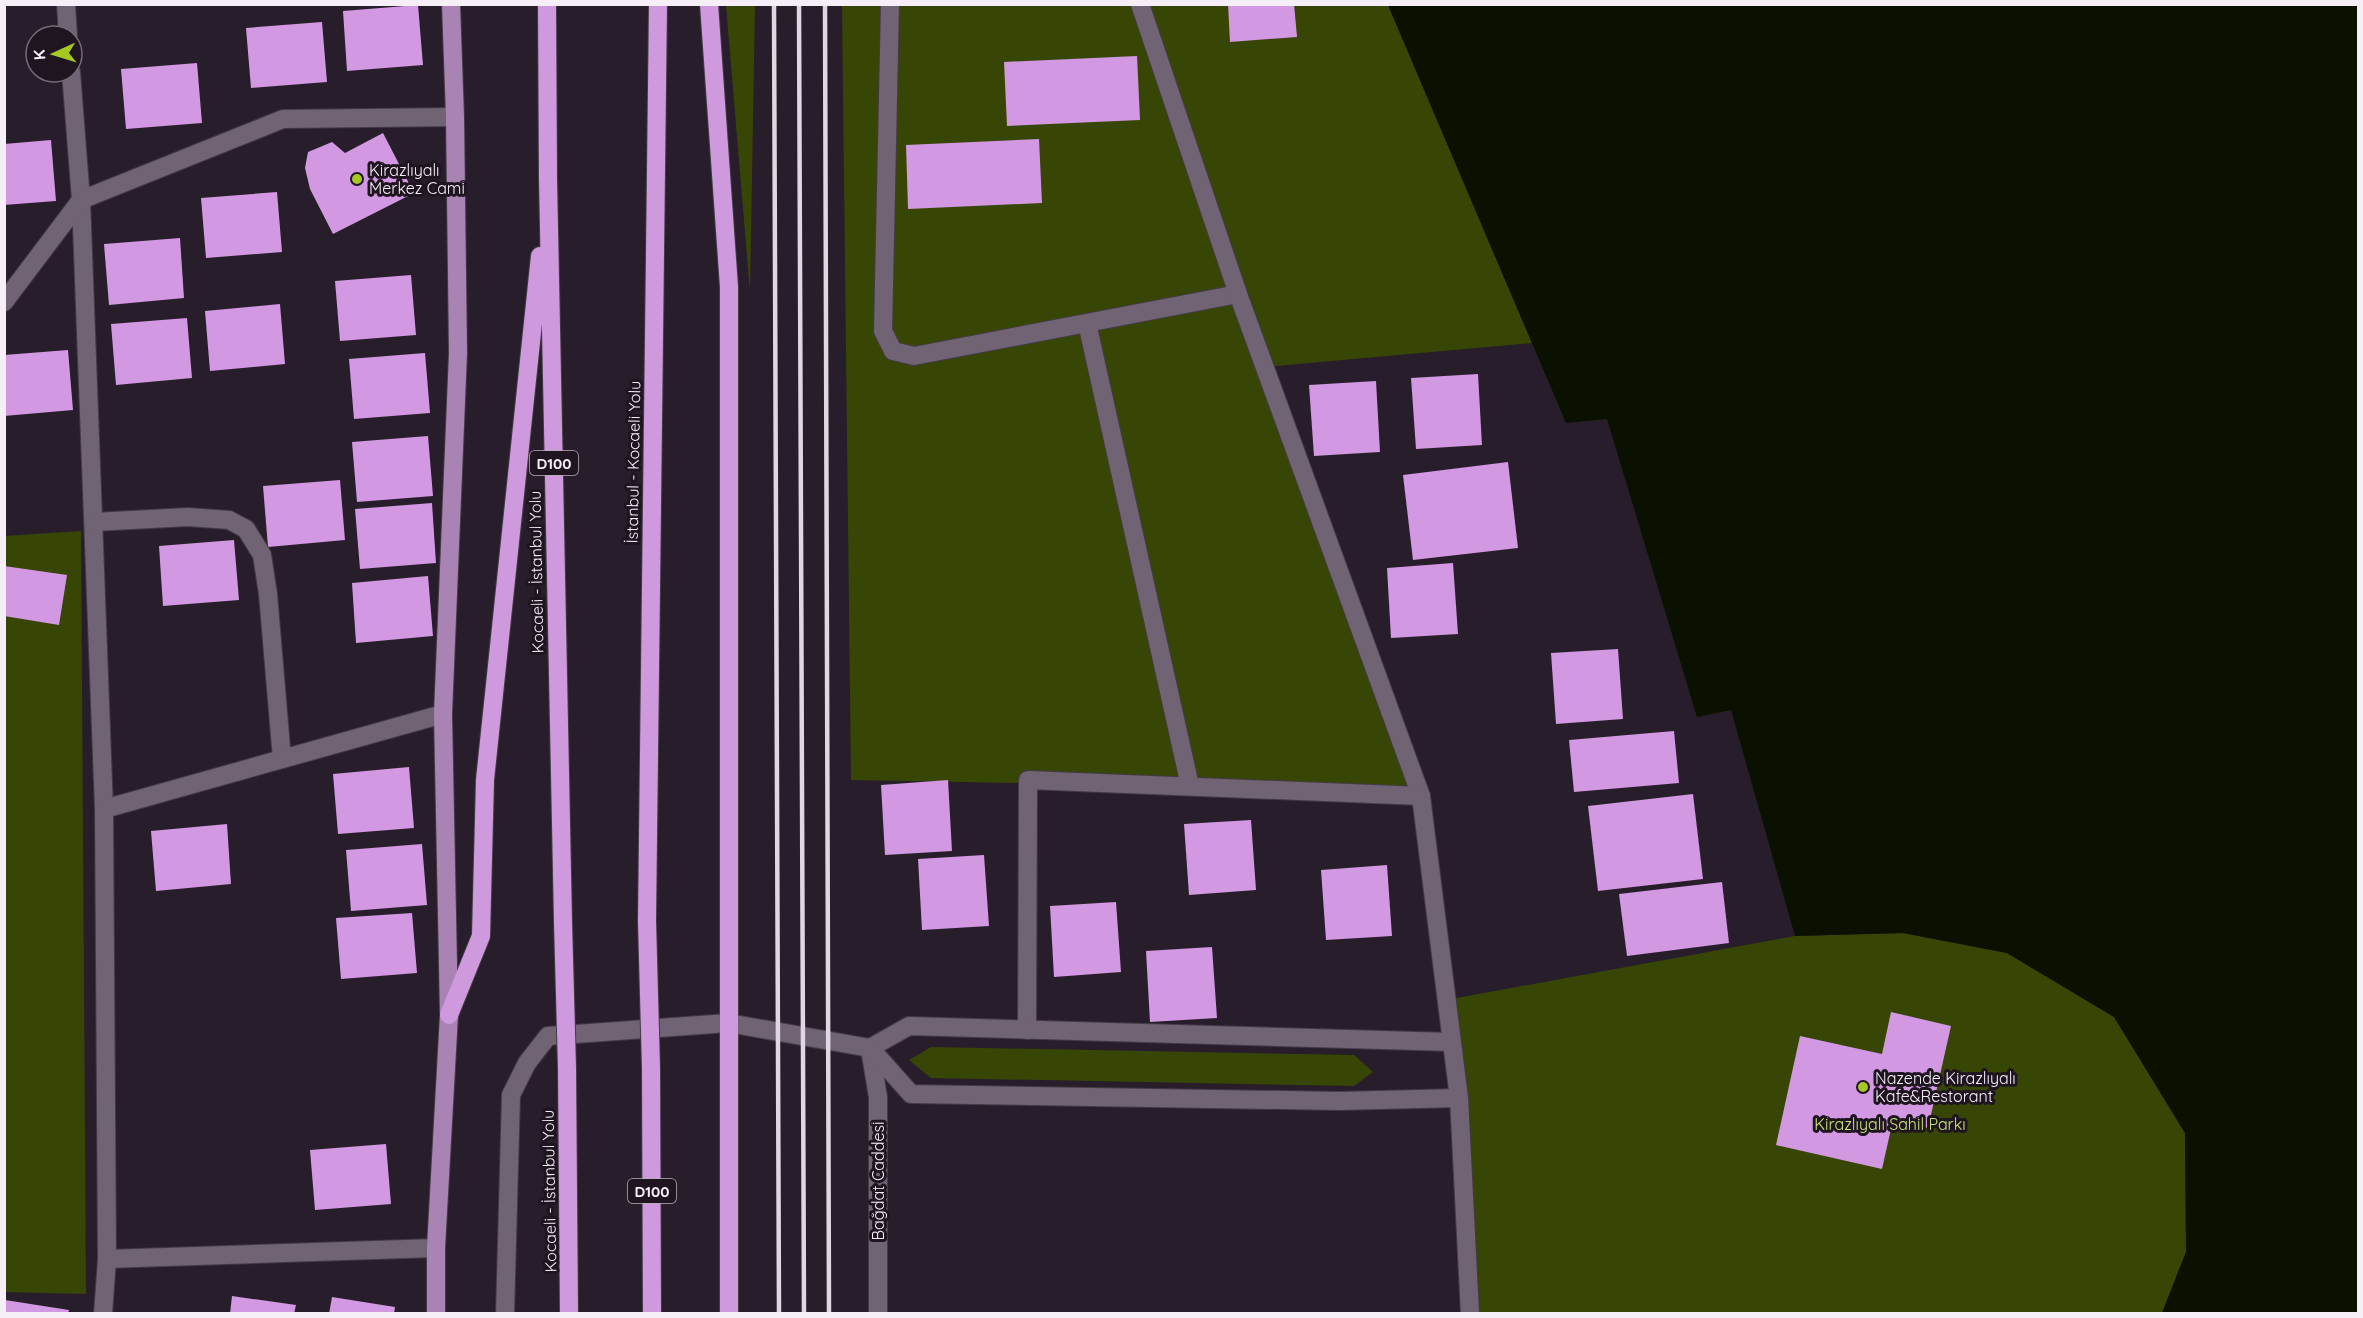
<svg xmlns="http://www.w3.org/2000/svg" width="2363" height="1318" viewBox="0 0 2363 1318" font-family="Quicksand,sans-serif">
<rect width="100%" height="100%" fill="#281e2b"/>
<!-- green -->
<g fill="#384605">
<path d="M726 5H755L750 292Z"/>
<path d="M842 5H1388L1532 343 1265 367 1421 796 1190 786 851 780Z"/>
<path d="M81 531 86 1294 5 1292V536Z"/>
<path d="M1903 933 2007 953 2114 1017 2185 1133 2186 1252 2162 1313H1470L1446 1000 1795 936Z"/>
<path d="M931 1047 1354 1055 1373 1072 1354 1086 931 1078 909 1060Z"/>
</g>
<!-- water -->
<path fill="#0b1100" d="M1388 5H2358V1313H2162L2186 1252 2185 1133 2114 1017 2007 953 1903 933 1795 936 1731 710 1697 717 1607 419 1566 423Z"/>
<!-- building -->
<g fill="#d298e1">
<path d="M1228 4H1294L1297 37 1230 42Z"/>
<path d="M418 5 423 65 347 71 343 11Z"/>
<path d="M322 22 327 82 251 88 246 28Z"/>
<path d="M1137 56 1140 120 1007 126 1004 62Z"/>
<path d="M197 63 202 123 126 129 121 69Z"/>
<path d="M383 133 414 193 333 234 310 189 305 168 308 152 332 142 345 153Z"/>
<path d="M1039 139 1042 203 908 209 906 145Z"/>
<path d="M51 140 56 201 4 205V144Z"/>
<path d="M277 192 282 252 206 258 201 198Z"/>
<path d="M180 238 184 298 109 305 104 244Z"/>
<path d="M411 275 416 335 340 341 335 281Z"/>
<path d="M280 304 285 364 210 371 205 311Z"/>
<path d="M187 318 192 378 116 385 111 324Z"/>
<path d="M68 350 73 410 4 416V355Z"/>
<path d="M425 353 430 413 354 419 349 359Z"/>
<path d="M1478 374 1482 445 1416 449 1411 378Z"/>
<path d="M1376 381 1380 452 1314 456 1309 385Z"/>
<path d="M428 436 433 496 357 502 352 442Z"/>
<path d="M1508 462 1518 548 1413 560 1403 475Z"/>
<path d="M340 480 345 540 268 547 263 486Z"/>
<path d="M432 503 436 563 360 569 355 509Z"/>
<path d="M234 540 239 600 163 606 159 546Z"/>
<path d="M1453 563 1458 634 1391 638 1387 568Z"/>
<path d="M4 566 67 575 59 625 4 616Z"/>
<path d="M428 576 433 636 356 643 352 583Z"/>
<path d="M1618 649 1623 719 1556 724 1551 653Z"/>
<path d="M1674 731 1679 783 1574 792 1569 740Z"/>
<path d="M409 767 414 828 338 834 333 774Z"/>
<path d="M948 780 952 851 885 855 881 785Z"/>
<path d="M1693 794 1703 879 1598 891 1588 806Z"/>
<path d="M1251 820 1256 890 1189 895 1184 824Z"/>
<path d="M227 824 231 884 156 891 151 831Z"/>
<path d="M422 844 427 905 351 911 346 850Z"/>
<path d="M984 855 989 926 922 930 918 859Z"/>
<path d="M1387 865 1392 936 1326 940 1321 870Z"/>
<path d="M1722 882 1729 943 1627 956 1619 894Z"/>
<path d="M1116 902 1121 972 1054 977 1050 906Z"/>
<path d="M412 913 417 973 341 979 336 918Z"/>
<path d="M1212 947 1217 1018 1150 1022 1146 951Z"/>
<path d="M1891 1012 1951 1026 1928 1128 1893 1120 1882 1169 1776 1145 1800 1036 1882 1054Z"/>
<path d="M386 1144 391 1204 315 1210 310 1150Z"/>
<path d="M232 1296 296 1305 294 1314H230Z"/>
<path d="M332 1297 395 1307 394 1314H329Z"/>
<path d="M5 1300 69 1310 68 1314H4Z"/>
</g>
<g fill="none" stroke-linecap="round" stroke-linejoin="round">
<defs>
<g id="minor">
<path d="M66 4 68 36"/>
<path d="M890 4 883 331 893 351 914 356 1238 294"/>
<path d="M1140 4 1238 294 1421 796 1459 1098 1470 1314"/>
<path d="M71 72 81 200 104 809 107 1259 103 1314"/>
<path d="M4 302 81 200 283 119 455 117"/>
<path d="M1087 323 1190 786"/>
<path d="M94 522 188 517 229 520 246 529 262 555 268 594 282 759"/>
<path d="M104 809 443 714"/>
<path d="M1027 1030 1028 780 1421 796"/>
<path d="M870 1048 909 1026 1451 1042"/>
<path d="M870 1049 878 1097V1314"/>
<path d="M107 1259 436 1248"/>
<path d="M505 1314 511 1095 527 1063 548 1036 728 1023 870 1048 911 1094 1339 1101 1459 1098"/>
</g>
<path id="major" d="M436 1314V1248L449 1015 443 714 458 353 455 117 451 4"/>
<g id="highway">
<path d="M547 4 548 179 563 922"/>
<path d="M709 4 729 287V1314"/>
<path d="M647 921 658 4"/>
<path d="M449 1015 481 936 485 780 540 256"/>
<path d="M567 1068 569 1314"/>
<path d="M651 1068 652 1314"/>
</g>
</defs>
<!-- minor casing -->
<use href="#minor" stroke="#433b45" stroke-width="20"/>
<!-- major casing -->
<use href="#major" stroke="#433b45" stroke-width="20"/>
<!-- highway casing -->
<use href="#highway" stroke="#433b45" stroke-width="20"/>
<!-- minor -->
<use href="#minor" stroke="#706373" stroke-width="18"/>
<!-- major -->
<use href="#major" stroke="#a983b3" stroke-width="18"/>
<!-- highway -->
<use href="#highway" stroke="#cf99dd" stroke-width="18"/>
<!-- rail -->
<g stroke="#dfd7e1" stroke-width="4.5">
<path d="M774 4 779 1314"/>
<path d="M799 4 804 1314"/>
<path d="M825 4 829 1314"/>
</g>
<defs>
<g id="highway-bridge">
<path d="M647 921 651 1068"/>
<path d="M563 922 567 1068"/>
</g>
</defs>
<!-- highway-bridge casing -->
<use href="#highway-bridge" stroke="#433b45" stroke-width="20" stroke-linecap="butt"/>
<!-- highway-bridge -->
<use href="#highway-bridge" stroke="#cf99dd" stroke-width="18"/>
</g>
<!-- markers -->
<g fill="#a5c823" stroke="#1f1521" stroke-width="2">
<circle cx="357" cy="179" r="6"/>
<circle cx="1863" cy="1087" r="6"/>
</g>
<g text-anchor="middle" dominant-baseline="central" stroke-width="6" stroke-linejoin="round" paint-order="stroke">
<!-- shield labels -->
<g fill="#1f1521" stroke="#b6aeb8" stroke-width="1.5">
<rect x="530" y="451" width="48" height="24" rx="4.5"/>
<rect x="628" y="1179" width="48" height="24" rx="4.5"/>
</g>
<g font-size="15" font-weight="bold" fill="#f6eff8">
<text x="554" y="463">D100</text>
<text x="652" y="1191">D100</text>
</g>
<!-- poi labels -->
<g font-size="16" fill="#f6eff8" stroke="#1f1521" text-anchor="start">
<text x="369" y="170">Kirazlıyalı<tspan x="369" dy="18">Merkez Cami</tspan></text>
<text x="1875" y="1078">Nazende Kirazlıyalı<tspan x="1875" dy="18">Kafe&amp;Restorant</tspan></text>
</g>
<!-- street labels -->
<g font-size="16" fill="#f6eff8" stroke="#1f1521">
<text transform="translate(633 462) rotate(-89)">İstanbul - Kocaeli Yolu</text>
<text transform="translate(536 572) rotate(-91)">Kocaeli - İstanbul Yolu</text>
<text transform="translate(878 1181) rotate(-90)">Bağdat Caddesi</text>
<text transform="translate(549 1191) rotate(-91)">Kocaeli - İstanbul Yolu</text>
</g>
<!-- park labels -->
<g font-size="16" fill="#c7e771" stroke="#1f1521">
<text x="1890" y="1124">Kirazlıyalı Sahil Parkı</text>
</g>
</g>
<!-- border -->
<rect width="2363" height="1318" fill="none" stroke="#f6eff8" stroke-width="12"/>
<!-- north arrow -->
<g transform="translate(54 54) rotate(266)"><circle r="28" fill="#1f1521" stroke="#756c77" stroke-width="1.5"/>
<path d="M0-4.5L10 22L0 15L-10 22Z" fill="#a5c823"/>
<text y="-9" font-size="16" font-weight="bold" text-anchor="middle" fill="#f6eff8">K</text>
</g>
</svg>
